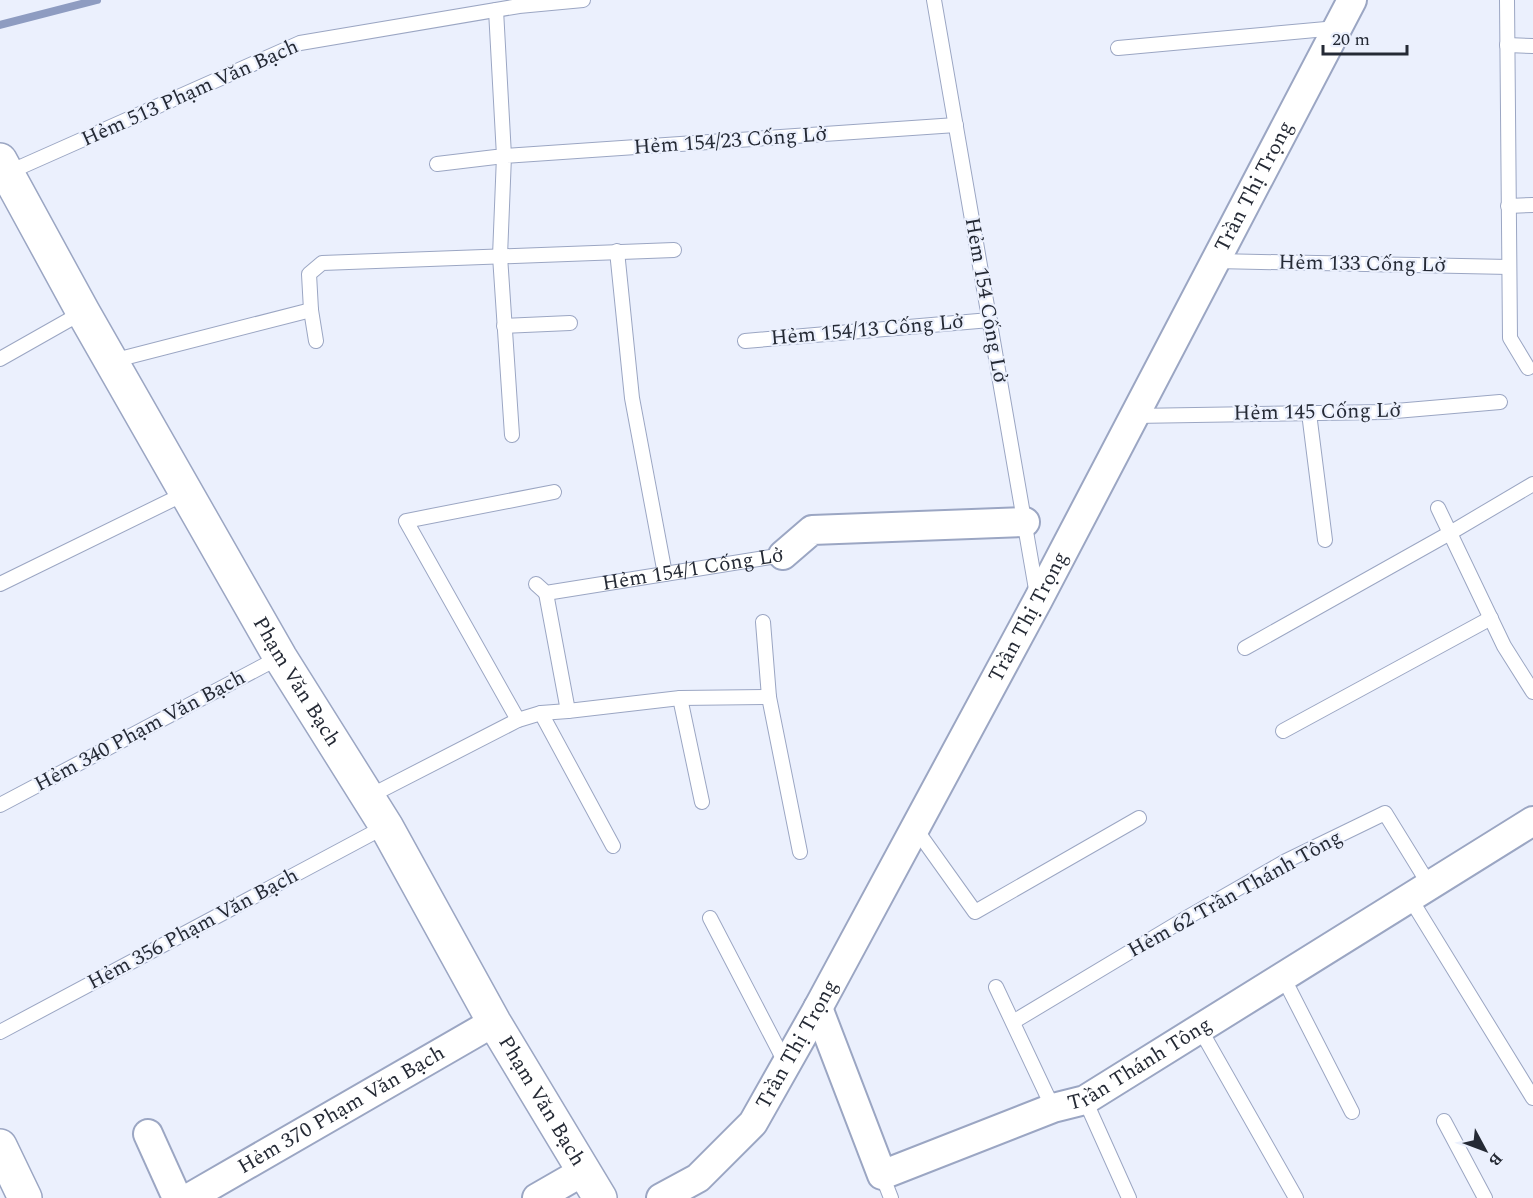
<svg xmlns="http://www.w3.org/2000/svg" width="1533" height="1198" viewBox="0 0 1533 1198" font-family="Spectral,serif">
<rect width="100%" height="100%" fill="#ebf0fd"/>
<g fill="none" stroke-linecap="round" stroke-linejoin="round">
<!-- stream -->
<path stroke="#8e9cc1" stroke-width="8" d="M0 25 97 0"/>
<defs>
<g id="lane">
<path d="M934 0 1037 595"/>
<path d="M1507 0 1510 338 1528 368"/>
<path d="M1507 45 1533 46"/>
<path d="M1118 48 1337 28"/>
<path d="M437 164 504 156 496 10"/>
<path d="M7 173 300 43 519 6 583 0"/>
<path d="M1508 206 1533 205"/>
<path d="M617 251 632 398 665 574"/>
<path d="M1216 261 1509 267"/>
<path d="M504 326 570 323"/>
<path d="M316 341 311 310 309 274 322 263 674 250"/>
<path d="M745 341 990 320"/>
<path d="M0 359 83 312"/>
<path d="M112 361 311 310"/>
<path d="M1309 413 1325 540"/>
<path d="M1134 416 1384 412 1500 402"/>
<path d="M512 435 500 256 504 156 956 125"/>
<path d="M1438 508 1504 646 1533 692"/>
<path d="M0 584 186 493"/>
<path id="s1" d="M536 584 546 593 783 555"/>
<path d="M546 593 568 711"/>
<path d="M763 622 769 697 800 852"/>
<path d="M1245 648 1450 533 1533 484"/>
<path d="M680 698 702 802"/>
<path d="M541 713 613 846"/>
<path d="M518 720 406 521 554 492"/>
<path d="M1283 731 1491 618"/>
<path d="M368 797 518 720 541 713 568 711 680 698 769 697"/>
<path d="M0 805 280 657"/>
<path d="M915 828 975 912 1139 818"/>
<path d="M1410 898 1533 1098"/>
<path d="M710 918 786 1064"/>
<path d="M1283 977 1352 1112"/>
<path d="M996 987 1053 1108"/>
<path d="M1013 1022 1188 917 1286 861 1385 813 1430 886"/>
<path d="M1200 1029 1296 1198"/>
<path d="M0 1032 386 826"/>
<path d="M1085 1100 1129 1198"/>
<path d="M1444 1121 1485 1198"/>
<path d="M882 1175 891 1198"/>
</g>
<g id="street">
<path d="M783 555 812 530 1025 522"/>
<path id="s2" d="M818 1008 882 1175 1053 1108 1085 1100 1533 821"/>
<path d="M148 1134 177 1198"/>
<path id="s3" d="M189 1198 494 1022"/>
<path d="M537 1198 584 1171"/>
<path id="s4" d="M661 1198 698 1178 753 1123 818 1008 1038 600 1352 0"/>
</g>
<g id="secondary">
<path id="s5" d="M0 160 83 312 280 657 386 826 494 1022 600 1198"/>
<path d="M0 1146 25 1198"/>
</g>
</defs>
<!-- lane casing -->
<use href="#lane" stroke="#9ba6c3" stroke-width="16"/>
<!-- street casing -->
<use href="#street" stroke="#9ba6c3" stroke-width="32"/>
<!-- secondary casing -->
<use href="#secondary" stroke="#9ba6c3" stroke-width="36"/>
<!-- lane -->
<use href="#lane" stroke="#fff" stroke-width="14"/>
<!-- street -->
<use href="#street" stroke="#fff" stroke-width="28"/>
<!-- secondary -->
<use href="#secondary" stroke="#fff" stroke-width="33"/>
</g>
<g text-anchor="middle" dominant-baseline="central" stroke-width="4.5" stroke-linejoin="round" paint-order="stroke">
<!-- street labels -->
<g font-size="21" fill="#252a35" stroke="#ebf0fd">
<text transform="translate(190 93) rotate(-24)">Hẻm 513 Phạm Văn Bạch</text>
<text transform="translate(730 141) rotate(-4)">Hẻm 154/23 Cống Lở</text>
<text stroke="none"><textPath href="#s4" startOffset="1182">Trần Thị Trọng</textPath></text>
<text transform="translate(1362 264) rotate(1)">Hẻm 133 Cống Lở</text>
<text transform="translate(986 300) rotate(80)">Hẻm 154 Cống Lở</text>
<text transform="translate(867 330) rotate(-5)">Hẻm 154/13 Cống Lở</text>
<text transform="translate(1317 412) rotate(-1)">Hẻm 145 Cống Lở</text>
<text stroke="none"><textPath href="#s1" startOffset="162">Hẻm 154/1 Cống Lở</textPath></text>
<text stroke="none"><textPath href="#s4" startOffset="696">Trần Thị Trọng</textPath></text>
<text stroke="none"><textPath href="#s5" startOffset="600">Phạm Văn Bạch</textPath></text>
<text transform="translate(140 731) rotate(-28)">Hẻm 340 Phạm Văn Bạch</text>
<text transform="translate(1235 894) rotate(-29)">Hẻm 62 Trần Thánh Tông</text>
<text transform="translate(193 929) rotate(-28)">Hẻm 356 Phạm Văn Bạch</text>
<text stroke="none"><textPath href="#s4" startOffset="210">Trần Thị Trọng</textPath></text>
<text stroke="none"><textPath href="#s2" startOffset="460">Trần Thánh Tông</textPath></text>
<text stroke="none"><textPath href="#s5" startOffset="1086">Phạm Văn Bạch</textPath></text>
<text stroke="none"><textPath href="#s3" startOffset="176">Hẻm 370 Phạm Văn Bạch</textPath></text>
</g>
</g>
<!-- north arrow -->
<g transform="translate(1485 1150) rotate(131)" stroke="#ebf0fd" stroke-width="4.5" paint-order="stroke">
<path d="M0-4.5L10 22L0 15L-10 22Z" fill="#252a35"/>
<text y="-9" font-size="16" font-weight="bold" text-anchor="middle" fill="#252a35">B</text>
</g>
<!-- scale -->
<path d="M1323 45v9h84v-9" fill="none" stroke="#252a35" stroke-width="3"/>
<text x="1332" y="45" font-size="18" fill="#252a35" stroke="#ebf0fd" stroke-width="4.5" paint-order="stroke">20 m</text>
</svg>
